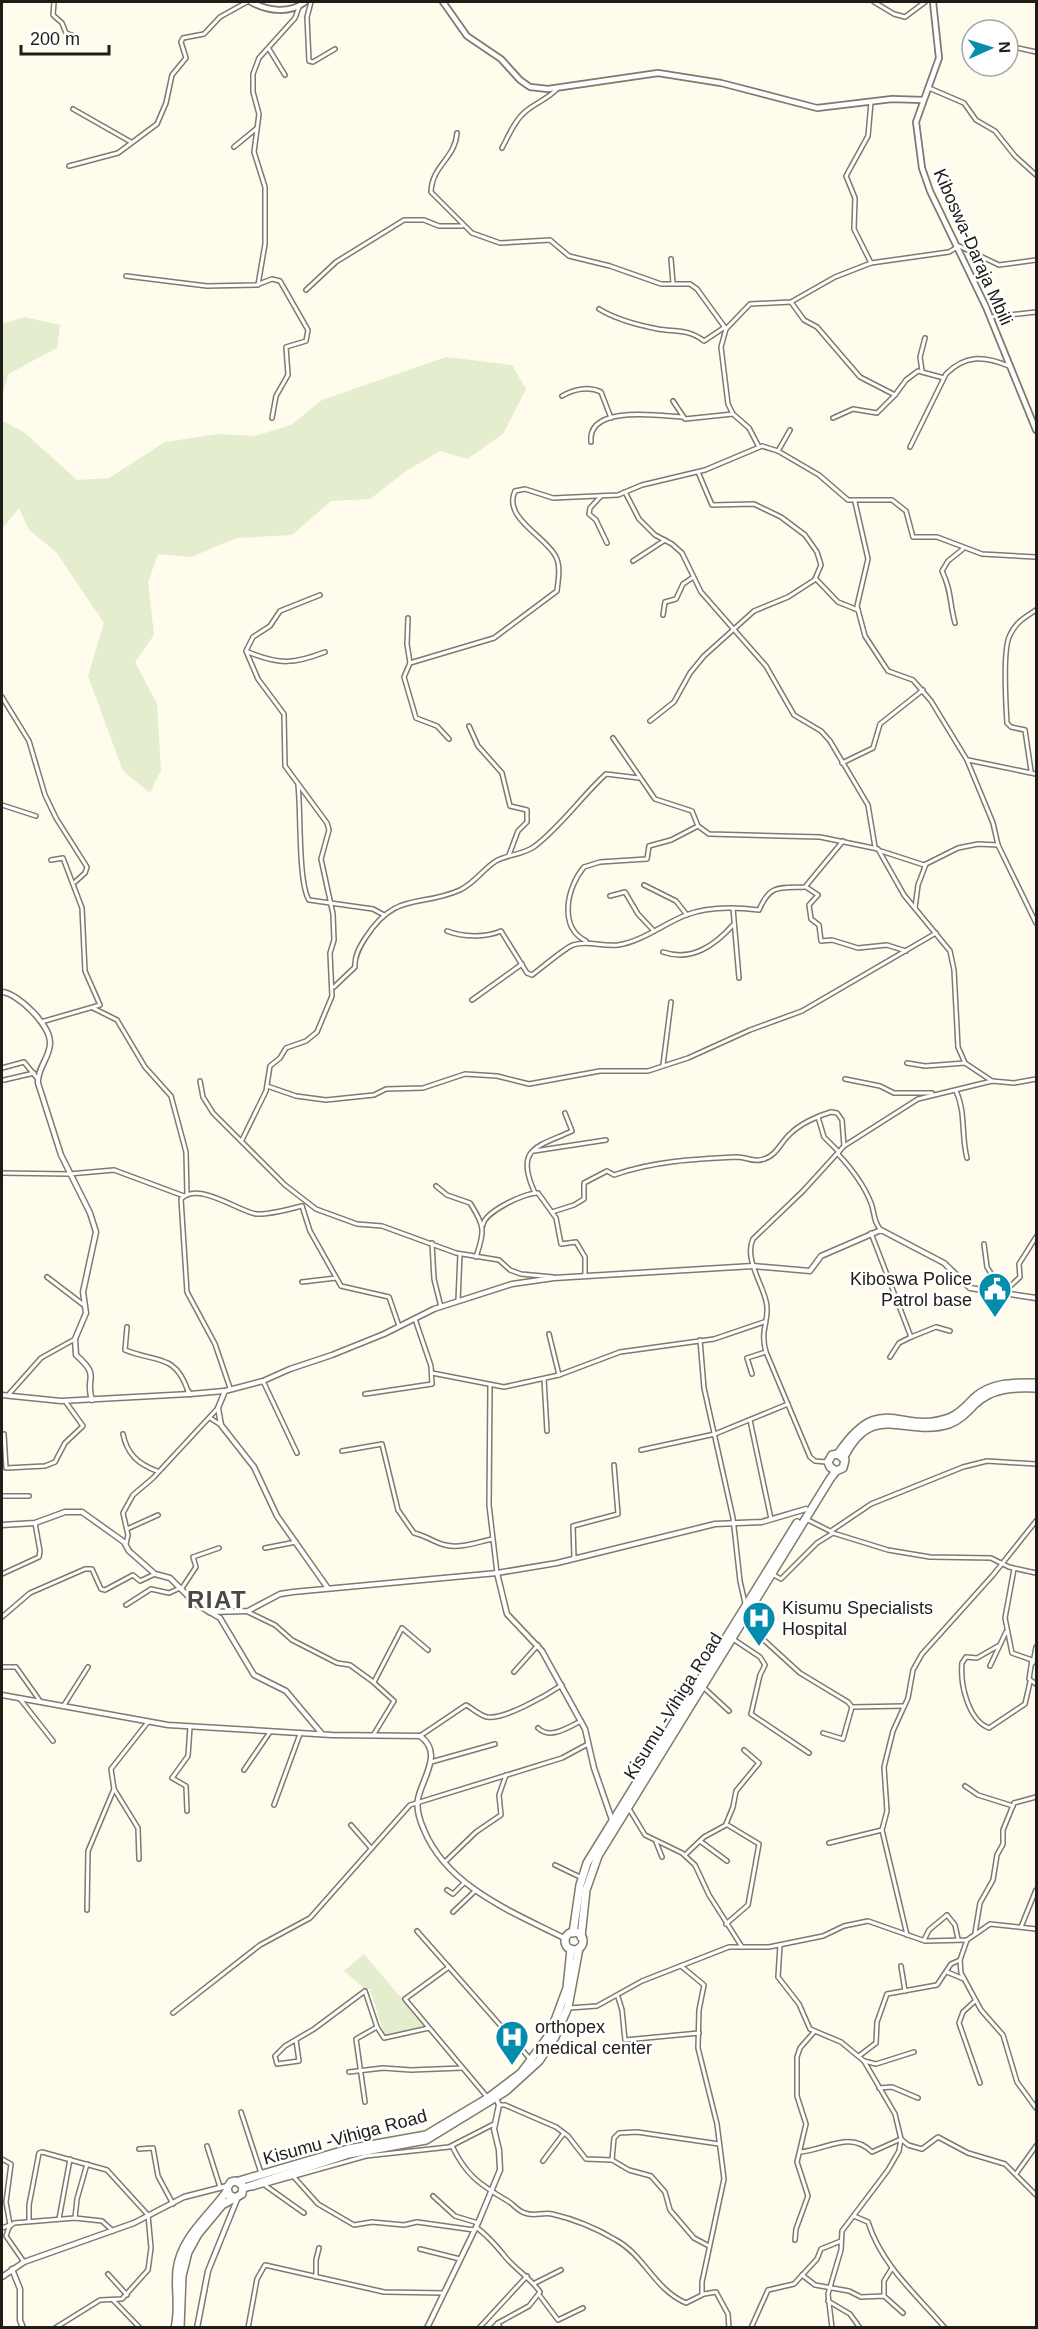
<svg xmlns="http://www.w3.org/2000/svg" width="1038" height="2329" viewBox="0 0 1038 2329" font-family="Helvetica,sans-serif">
<rect width="100%" height="100%" fill="#fffbed"/>
<!-- green -->
<g fill="#e4edcd">
<path d="M25 317 60 325 57 348 8 374 2 399V324Z"/>
<path d="M446 357 512 365 526 389 503 434 467 459 440 451 406 471 370 499 331 501 292 535 237 538 191 557 158 554 148 582 154 635 135 662 157 704 161 770 150 793 123 771 88 676 104 623 56 552 29 530 19 508 2 529V421L24 432 77 480 109 478 165 442 219 434 255 436 291 425 322 400Z"/>
<path d="M364 1954 425 2026 385 2037 370 1989H365L344 1971Z"/>
</g>
<g fill="none" stroke-linecap="round" stroke-linejoin="round">
<defs>
<g id="minor">
<path d="M54 2 53 15 62 23 66 33 74 36"/>
<path d="M311 2 307 17 309 61 313 62 335 49"/>
<path d="M874 2 894 14 905 17 925 2"/>
<path d="M1014 47 1036 52"/>
<path d="M269 49 285 75"/>
<path d="M929 88 964 103 976 120 995 131 1015 156 1036 175"/>
<path d="M871 102 868 136 846 176 855 198 854 229 871 263"/>
<path d="M73 109 131 142"/>
<path d="M457 133C455 159 432 165 431 192L472 233 500 243 550 240 569 256 610 266 661 284H690L697 289 726 329"/>
<path d="M234 147 257 128"/>
<path d="M502 148C509 135 515 120 526 111 537 102 548 99 558 88"/>
<path d="M69 166 118 153 157 124 166 103 172 75 186 58 181 42 183 38 204 34 220 17 247 2"/>
<path d="M671 259 673 283"/>
<path d="M126 276 207 286 258 285 265 244V187L254 152 259 114 253 92V74L259 58 295 18 299 7"/>
<path d="M259 284 272 279 280 281 308 330 306 341 286 347 288 375 276 396 272 418"/>
<path d="M306 290 336 262 404 220H424L439 226H462"/>
<path d="M791 302 804 320 817 327 860 377 895 395 906 380 918 371 944 378"/>
<path d="M599 309C617 320 637 325 658 329 676 332 689 329 704 341L725 327"/>
<path d="M990 317 1036 312"/>
<path d="M922 371 920 357 925 338"/>
<path d="M562 396C574 389 589 386 601 392L611 418"/>
<path d="M673 401 685 419 733 414"/>
<path d="M833 418 853 409 877 413 895 395"/>
<path d="M591 442C587 404 661 416 683 417"/>
<path d="M759 447 749 428 733 414 728 404 721 347 726 329 750 304 791 302 835 277 871 263 949 252 959 246 999 265 1036 260"/>
<path d="M910 447 946 374C966 354 985 356 1009 366"/>
<path d="M778 451 790 430"/>
<path d="M698 472 712 505 754 504 781 517 805 535 817 552 821 565 815 579"/>
<path d="M625 492 639 519 655 535 672 544 682 553 701 592 766 666 794 715 821 731 830 741 868 805 875 847"/>
<path d="M601 496 590 508 589 514 596 520 607 543"/>
<path d="M855 502 868 559 857 606 865 636 888 671 913 680 931 701 967 760 993 823 998 845"/>
<path d="M633 561 665 540"/>
<path d="M663 615 665 602 676 599 683 584 692 578"/>
<path d="M408 618 407 644 410 663 404 677 416 718 437 726 449 739"/>
<path d="M955 623C949 601 952 592 942 571L948 561 963 549"/>
<path d="M248 652C280 665 294 664 325 652"/>
<path d="M410 663 494 638 557 591C558 581 561 567 556 557 547 537 502 518 515 491L525 489 553 498 618 495 642 485 705 470 762 446 778 451 819 475 848 500H892L906 511 913 537H937L982 554 1036 557"/>
<path d="M2 697 29 741 45 795 56 818 87 867 85 873 75 882"/>
<path d="M650 721 674 702 690 673 704 656 754 611 788 597 816 579 838 602 858 610"/>
<path d="M469 726 478 746 502 773 510 806 527 810V822L518 831 509 855"/>
<path d="M613 738 655 799 692 811 698 826 709 834 820 837 878 849 904 895 950 951 954 970 958 1047 965 1063 992 1081"/>
<path d="M968 760 1036 774"/>
<path d="M842 763 873 748 880 724 923 690"/>
<path d="M1031 771 1025 730 1011 727 1007 723C1006 705 1002 649 1010 635 1016 622 1025 617 1036 610"/>
<path d="M298 785C301 810 298 883 309 900L373 909 384 915"/>
<path d="M2 805 36 816"/>
<path d="M881 851 924 865 958 848 978 844 998 845 1036 923"/>
<path d="M644 885 676 901 687 915"/>
<path d="M806 887 818 895 809 905 811 919 819 925 821 941 832 940 858 948 887 945 906 951"/>
<path d="M610 896 625 892 638 914 654 931"/>
<path d="M733 908 739 978"/>
<path d="M915 908 918 885 926 864"/>
<path d="M447 931C463 937 485 938 501 931L527 973 532 975C539 970 566 947 573 945 588 940 602 947 618 945 643 941 663 924 686 915 709 906 736 907 759 910 770 884 779 888 805 887L843 841"/>
<path d="M586 941C558 927 567 887 584 867L600 862 647 859 649 846 671 840 698 826"/>
<path d="M663 952C692 962 715 945 733 925"/>
<path d="M334 987 355 967C354 956 360 946 366 937 396 891 419 908 460 890 475 883 483 869 496 861 508 854 524 855 535 846 561 826 581 797 606 774L639 778"/>
<path d="M472 1000 522 964"/>
<path d="M93 1008 117 1020 145 1067 171 1096 186 1152 187 1195"/>
<path d="M41 1022 100 1005 85 971 82 908 63 858 51 860"/>
<path d="M907 1063 925 1066 965 1063"/>
<path d="M663 1065 671 1002"/>
<path d="M2 1068 24 1062 37 1078"/>
<path d="M845 1079 880 1086 894 1093H932"/>
<path d="M4 1080 34 1073"/>
<path d="M200 1081 203 1097 213 1113 285 1185 316 1209 357 1224 382 1226 456 1253 499 1260 510 1270 521 1274 553 1277"/>
<path d="M267 1086 296 1096 326 1100 374 1095 386 1089 423 1088 465 1074 497 1076 529 1084 600 1071H648L688 1058 750 1030 802 1011 936 933"/>
<path d="M956 1091C966 1112 961 1136 967 1158"/>
<path d="M818 1117 824 1137 839 1152"/>
<path d="M242 1140 266 1091 270 1066 280 1058 286 1048 306 1041 317 1032 332 996 330 953 334 940 333 914 321 859 329 830 327 823 285 766 284 714 258 679 246 651 253 637 270 626 280 611 320 595"/>
<path d="M534 1151 606 1140"/>
<path d="M838 1154C851 1168 864 1185 871 1203 875 1213 873 1222 881 1230"/>
<path d="M2 1173 69 1174 114 1170 184 1196"/>
<path d="M436 1186 447 1195 470 1203C485 1226 485 1231 476 1257"/>
<path d="M535 1193C514 1148 537 1147 572 1131L565 1113"/>
<path d="M302 1206 310 1231 341 1286 389 1297 399 1326"/>
<path d="M552 1212 574 1205 584 1199V1183L607 1171 614 1175C653 1161 695 1159 737 1157 747 1157 754 1163 764 1159 776 1156 781 1142 790 1134 800 1124 817 1116 831 1112L837 1113 842 1120 844 1146"/>
<path d="M483 1225C484 1212 526 1192 538 1193L556 1218 561 1244 576 1242 585 1257V1276"/>
<path d="M871 1233 911 1337 936 1327 950 1331"/>
<path d="M432 1243 434 1279 441 1307"/>
<path d="M984 1244 987 1267 1003 1293 1020 1277 1019 1264 1036 1237"/>
<path d="M47 1277 85 1306"/>
<path d="M302 1282 336 1278"/>
<path d="M458 1301 460 1254"/>
<path d="M127 1327 125 1350C157 1363 175 1353 188 1391"/>
<path d="M549 1334 559 1375"/>
<path d="M700 1340 704 1388 733 1518 740 1581 745 1603"/>
<path d="M890 1357 899 1343 911 1337"/>
<path d="M432 1373 504 1387 559 1375 620 1352 714 1339 764 1322"/>
<path d="M752 1374 747 1358 766 1352"/>
<path d="M544 1379 547 1431"/>
<path d="M263 1381 297 1453"/>
<path d="M490 1386 489 1505 497 1573"/>
<path d="M230 1388 215 1344 187 1292 181 1199C198 1181 238 1211 256 1214 269 1215 289 1209 302 1206"/>
<path d="M9 1394 41 1358 75 1339"/>
<path d="M365 1394 432 1384 431 1366 415 1319"/>
<path d="M210 1418 221 1425"/>
<path d="M750 1420 771 1519"/>
<path d="M4 1434 6 1468 45 1466 55 1462 65 1443 83 1426 65 1401"/>
<path d="M123 1434C127 1454 138 1464 157 1471"/>
<path d="M641 1450 715 1434 788 1404"/>
<path d="M342 1451 382 1444 398 1510 414 1533C427 1536 433 1542 445 1545 460 1549 478 1542 492 1539"/>
<path d="M826 1462 815 1461 810 1457 766 1352C759 1328 771 1320 766 1301 762 1283 744 1258 753 1239L803 1191 844 1146 918 1099 992 1081 1014 1083 1036 1079"/>
<path d="M2 1496H29"/>
<path d="M806 1519 832 1532"/>
<path d="M127 1529 158 1515"/>
<path d="M831 1531 871 1504 963 1467 987 1461 1036 1464"/>
<path d="M126 1544 128 1535 123 1513 133 1495 153 1478 218 1408"/>
<path d="M265 1548 296 1542"/>
<path d="M574 1558 573 1526 618 1514 614 1465"/>
<path d="M1014 1569 1005 1618 1012 1653 1032 1660 1029 1679 1036 1684"/>
<path d="M2 1574 39 1557 40 1551 35 1523"/>
<path d="M772 1574 781 1579 817 1543 833 1533 888 1550 930 1557 991 1558 1009 1567 1036 1573"/>
<path d="M182 1588 196 1567 193 1557 219 1548"/>
<path d="M126 1605 151 1589 169 1593 180 1588"/>
<path d="M248 1612 275 1625 292 1640 337 1663 350 1665 372 1681 394 1701 374 1734"/>
<path d="M2 1617 30 1593 85 1569H92L101 1589 105 1590 133 1575 140 1581 155 1574"/>
<path d="M743 1621 800 1673 848 1702 852 1707 843 1739 823 1733"/>
<path d="M733 1639 760 1657 765 1665 760 1675 751 1714 809 1753"/>
<path d="M998 1646 977 1658 966 1657 962 1663C960 1684 968 1720 989 1728L1025 1704 1030 1682"/>
<path d="M1033 1663 1036 1647"/>
<path d="M990 1666 1006 1632"/>
<path d="M2 1667H16L40 1701"/>
<path d="M514 1672 538 1645"/>
<path d="M374 1682 402 1628 428 1650"/>
<path d="M703 1687 729 1711"/>
<path d="M20 1699 53 1741"/>
<path d="M64 1705 88 1667"/>
<path d="M852 1707 904 1706"/>
<path d="M538 1728C550 1740 569 1727 581 1721"/>
<path d="M420 1736 466 1705C472 1708 479 1715 487 1717 504 1720 547 1695 562 1685"/>
<path d="M431 1762 495 1744"/>
<path d="M244 1770 270 1732"/>
<path d="M965 1786 978 1795 1013 1806"/>
<path d="M114 1789 138 1828 139 1859"/>
<path d="M274 1805 300 1734"/>
<path d="M628 1807 645 1835 682 1853 695 1865 709 1895 742 1947"/>
<path d="M187 1811 186 1786 172 1778 188 1756 190 1727"/>
<path d="M351 1825 371 1848"/>
<path d="M700 1841 727 1861"/>
<path d="M656 1842 662 1857"/>
<path d="M829 1843 882 1830"/>
<path d="M685 1855 704 1837 726 1825"/>
<path d="M446 1861 476 1832 501 1815 499 1795 506 1775"/>
<path d="M555 1865 582 1878"/>
<path d="M447 1890 453 1894 464 1883"/>
<path d="M87 1910 88 1851 114 1789 111 1769 148 1722"/>
<path d="M453 1912 475 1891"/>
<path d="M726 1924 748 1905 759 1844 726 1824 733 1807 736 1791 759 1763 744 1750"/>
<path d="M1021 1927 1036 1890"/>
<path d="M417 1931 531 2060"/>
<path d="M975 1933 980 1903 993 1880 997 1855 1003 1844V1830L1014 1803 1036 1797"/>
<path d="M907 1935 882 1830 887 1811 884 1767 893 1731 908 1698 913 1670 922 1654 993 1575 1036 1521"/>
<path d="M924 1940 929 1930 947 1915 955 1925 958 1939"/>
<path d="M967 1940 960 1960 961 1973 981 2010 1003 2035 1017 2082 1036 2108"/>
<path d="M780 1945 778 1977 799 2004 810 2029 841 2042 864 2061 895 2114 901 2139 899 2151 888 2170 842 2231 841 2250 828 2294 832 2328"/>
<path d="M681 1966 704 1985 699 2010 698 2048 717 2124 724 2179 702 2282V2294"/>
<path d="M901 1966 905 1991"/>
<path d="M449 1967 405 1999 488 2098"/>
<path d="M947 1972 964 1979"/>
<path d="M618 1997 622 2010 625 2040 699 2033"/>
<path d="M975 2001 963 2012 959 2023 980 2083"/>
<path d="M569 2008 597 2006 642 1981 729 1947H769L823 1936 844 1926 868 1921 925 1941 967 1940 990 1924 1036 1929"/>
<path d="M173 2013 260 1945 310 1918 410 1805 562 1758 588 1744"/>
<path d="M296 2040 299 2061 277 2064 275 2056 285 2046 314 2029 365 1991 377 2027 384 2038 429 2028"/>
<path d="M859 2056 876 2043 877 2022 887 1994 937 1985 951 1964 960 1960"/>
<path d="M864 2061 876 2064 914 2052"/>
<path d="M349 2072 383 2068 411 2070 462 2068"/>
<path d="M879 2088 892 2087 918 2098"/>
<path d="M365 2102 356 2039 377 2027"/>
<path d="M499 2105H505L556 2127 568 2136 586 2159 612 2160 629 2170 651 2176 665 2192 670 2210 694 2238 709 2246"/>
<path d="M241 2112 261 2173"/>
<path d="M207 2146 220 2187"/>
<path d="M452 2146C466 2175 479 2184 506 2200 513 2203 517 2211 525 2213 533 2217 543 2212 552 2214 574 2219 596 2228 616 2240 645 2256 654 2289 686 2303L704 2294 716 2292 728 2314 729 2328"/>
<path d="M139 2149 153 2148 158 2176 173 2204"/>
<path d="M800 2152C826 2150 850 2130 872 2152L901 2139 908 2145 922 2149 938 2137 968 2153 1005 2164 1036 2195"/>
<path d="M2 2159 11 2164 6 2202 10 2225 2 2228"/>
<path d="M612 2160 614 2138 619 2133 637 2132 719 2144"/>
<path d="M543 2161 564 2133"/>
<path d="M1016 2174 1036 2146"/>
<path d="M293 2176 318 2204 354 2225 372 2222 404 2225 417 2222 474 2230"/>
<path d="M266 2186 304 2213"/>
<path d="M252 2188 366 2156 449 2147 494 2124"/>
<path d="M433 2196 455 2216 478 2223"/>
<path d="M854 2216 868 2222C882 2266 916 2294 945 2328"/>
<path d="M75 2218 77 2199 87 2164"/>
<path d="M59 2219 70 2159"/>
<path d="M29 2221V2205L39 2153 42 2152 107 2170 148 2215 151 2248 148 2270 122 2299 100 2300 55 2328"/>
<path d="M476 2227C488 2236 494 2243 503 2254 514 2269 530 2277 540 2292L529 2306 498 2323 500 2328"/>
<path d="M795 2240 796 2229 808 2196 797 2162 806 2124 797 2096V2057L800 2048 814 2032"/>
<path d="M420 2249 460 2259"/>
<path d="M24 2262 6 2236 9 2227 14 2223 75 2218 102 2221 113 2231"/>
<path d="M108 2274 127 2295"/>
<path d="M802 2275 815 2285 849 2291 861 2297 884 2296 903 2313"/>
<path d="M316 2277V2260L319 2248"/>
<path d="M535 2283 561 2270"/>
<path d="M540 2296 558 2320 583 2308"/>
<path d="M884 2296V2281L892 2268"/>
<path d="M113 2300 140 2328"/>
<path d="M828 2301 850 2314 860 2328"/>
<path d="M248 2328 257 2279 265 2265 384 2292 444 2293"/>
<path d="M479 2328 527 2276"/>
<path d="M493 2328 498 2323"/>
<path d="M751 2328 768 2290 794 2284 817 2259 821 2249 841 2241"/>
</g>
<g id="tertiary">
<path d="M2 992C18 993 51 1026 50 1043 50 1058 37 1068 38 1083L61 1155 90 1213 96 1232 83 1292 86 1313 75 1339 76 1355C102 1378 84 1376 92 1400"/>
<path d="M188 1391 190 1394 224 1391"/>
<path d="M2 1395 61 1401 190 1394"/>
<path d="M2 1525 35 1523 65 1512H82L124 1542 129 1551 155 1574 170 1578 196 1604 220 1618 254 1675 286 1691 322 1734"/>
<path d="M497 1573 507 1614 542 1651 585 1729 594 1768 612 1820"/>
<path d="M327 1587 277 1516 254 1467 221 1425 218 1408 225 1391 263 1381 290 1369 332 1355 384 1334 434 1309 512 1284 554 1278 753 1266 810 1271 821 1256 881 1230 944 1263 970 1288 1036 1298"/>
<path d="M209 1612 248 1611 280 1594 293 1592 497 1573 557 1563 715 1524 762 1522 806 1509"/>
<path d="M2 1695 168 1725 332 1735 420 1736C444 1753 422 1778 418 1799 416 1809 420 1821 424 1830 448 1888 515 1913 566 1939"/>
<path d="M12 2269 20 2289V2320L23 2328"/>
<path d="M2 2277 24 2262 134 2223 184 2197 227 2186"/>
<path d="M197 2328 208 2271 238 2197"/>
<path d="M427 2328 478 2223 500 2170 499 2150 494 2129 499 2105 496 2098"/>
</g>
<g id="secondary">
<path d="M251 2C268 11 289 14 305 2"/>
<path d="M443 2 467 36 501 59 520 80 530 87 548 89 658 73 721 83 817 108 892 99 923 100"/>
<path d="M933 2 939 58 916 122 922 168 930 191 986 307 1036 430"/>
</g>
<g id="trunk">
<path d="M838 1454C882 1389 899 1436 949 1418 960 1414 967 1405 974 1398 991 1382 1015 1383 1036 1383"/>
<path d="M844 1457C873 1399 906 1438 949 1424 960 1420 967 1412 975 1404 992 1388 1014 1387 1036 1388"/>
<circle cx="574" cy="1941" r="9"/>
<path d="M573 1933 580 1885 587 1863 797 1523"/>
<path d="M581 1937 586 1890 598 1856 830 1479 836 1471 843 1468 845 1460 838 1454 832 1455 828 1462 830 1467 836 1471"/>
<path d="M239 2181 348 2149 426 2135 488 2098 521 2073 550 2034 567 1988 571 1949"/>
<path d="M244 2188 349 2154 426 2140 506 2091 539 2061 555 2037 568 2007 579 1948"/>
<path d="M175 2328C180 2309 175 2289 177 2270 181 2237 209 2217 227 2191"/>
<path d="M180 2328 182 2276 188 2252 198 2234 222 2205 242 2194 243 2186 236 2181 231 2182 227 2188 229 2195 235 2198"/>
</g>
</defs>
<!-- minor casing -->
<use href="#minor" stroke="#7d7a6e" stroke-width="6"/>
<!-- tertiary casing -->
<use href="#tertiary" stroke="#7d7a6e" stroke-width="7"/>
<!-- secondary casing -->
<use href="#secondary" stroke="#7d7a6e" stroke-width="8"/>
<!-- trunk casing -->
<use href="#trunk" stroke="#7d7a6e" stroke-width="10"/>
<!-- minor -->
<use href="#minor" stroke="#fff" stroke-width="3"/>
<!-- tertiary -->
<use href="#tertiary" stroke="#fff" stroke-width="4"/>
<!-- secondary -->
<use href="#secondary" stroke="#fff" stroke-width="4.5"/>
<!-- trunk -->
<use href="#trunk" stroke="#fff" stroke-width="7"/>
</g>
<!-- icons -->
<defs>
<symbol id="civic-pin" viewBox="-11 -11 22 30"><path d="M0 17L-7.5 6A9.5 9.5 0 1 1 7.5 6Z" fill="#038cab" stroke="#fff"/><path d="M-.6-6.5H3V-4.5H.6V-3L4-1V1h2V6H-6V1h2V-1L-.6-3ZM-1.2 2.5V6h2.4V2.5Z" fill="#fff"/></symbol>
<symbol id="hospital-pin" viewBox="-11 -11 22 30"><path d="M0 17L-7.5 6A9.5 9.5 0 1 1 7.5 6Z" fill="#038cab" stroke="#fff"/><path d="M-5-5h3v3.5h4V-5h3V5h-3V1.5h-4V5h-3Z" fill="#fff"/></symbol>
</defs>
<g fill-rule="evenodd">
<use href="#civic-pin" x="976" y="1270" width="38" height="52"/>
<use href="#hospital-pin" x="740" y="1599" width="38" height="52"/>
<use href="#hospital-pin" x="493" y="2018" width="38" height="52"/>
</g>
<g text-anchor="middle" dominant-baseline="central" stroke-width="5" stroke-linejoin="round" paint-order="stroke">
<!-- street labels -->
<g font-size="18" fill="#1e1d18" stroke="#fff">
<text transform="translate(973 247) rotate(66)">Kiboswa-Daraja Mbili</text>
<text transform="translate(673 1706) rotate(-58)">Kisumu -Vihiga Road</text>
<text transform="translate(345 2137) rotate(-15)">Kisumu -Vihiga Road</text>
</g>
<!-- poi labels -->
<g font-size="18" fill="#1e1d18" stroke="#fff" text-anchor="start">
<text x="972" y="1279" text-anchor="end">Kiboswa Police<tspan x="972" dy="21">Patrol base</tspan></text>
<text x="782" y="1608">Kisumu Specialists<tspan x="782" dy="21">Hospital</tspan></text>
<text x="535" y="2027">orthopex<tspan x="535" dy="21">medical center</tspan></text>
</g>
<!-- district labels -->
<g font-size="24" font-weight="bold" letter-spacing="1.5" fill="#4c493e" stroke="#fff">
<text x="217" y="1599">RIAT</text>
</g>
</g>
<!-- border -->
<rect width="1038" height="2329" fill="none" stroke="#1e1d18" stroke-width="6"/>
<!-- north arrow -->
<g transform="translate(990 48) rotate(87)"><circle r="28" fill="#ffffff" stroke="#a5a5a3" stroke-width="1.5"/>
<path d="M0-4.5L10 22L0 15L-10 22Z" fill="#038cab"/>
<text y="-9" font-size="16" font-weight="bold" text-anchor="middle" fill="#1e1d18">N</text>
</g>
<!-- scale -->
<path d="M21 45v9h88v-9" fill="none" stroke="#1e1d18" stroke-width="3"/>
<text x="30" y="45" font-size="18" fill="#1e1d18" stroke="#ffffff" stroke-width="4.5" paint-order="stroke">200 m</text>
</svg>
